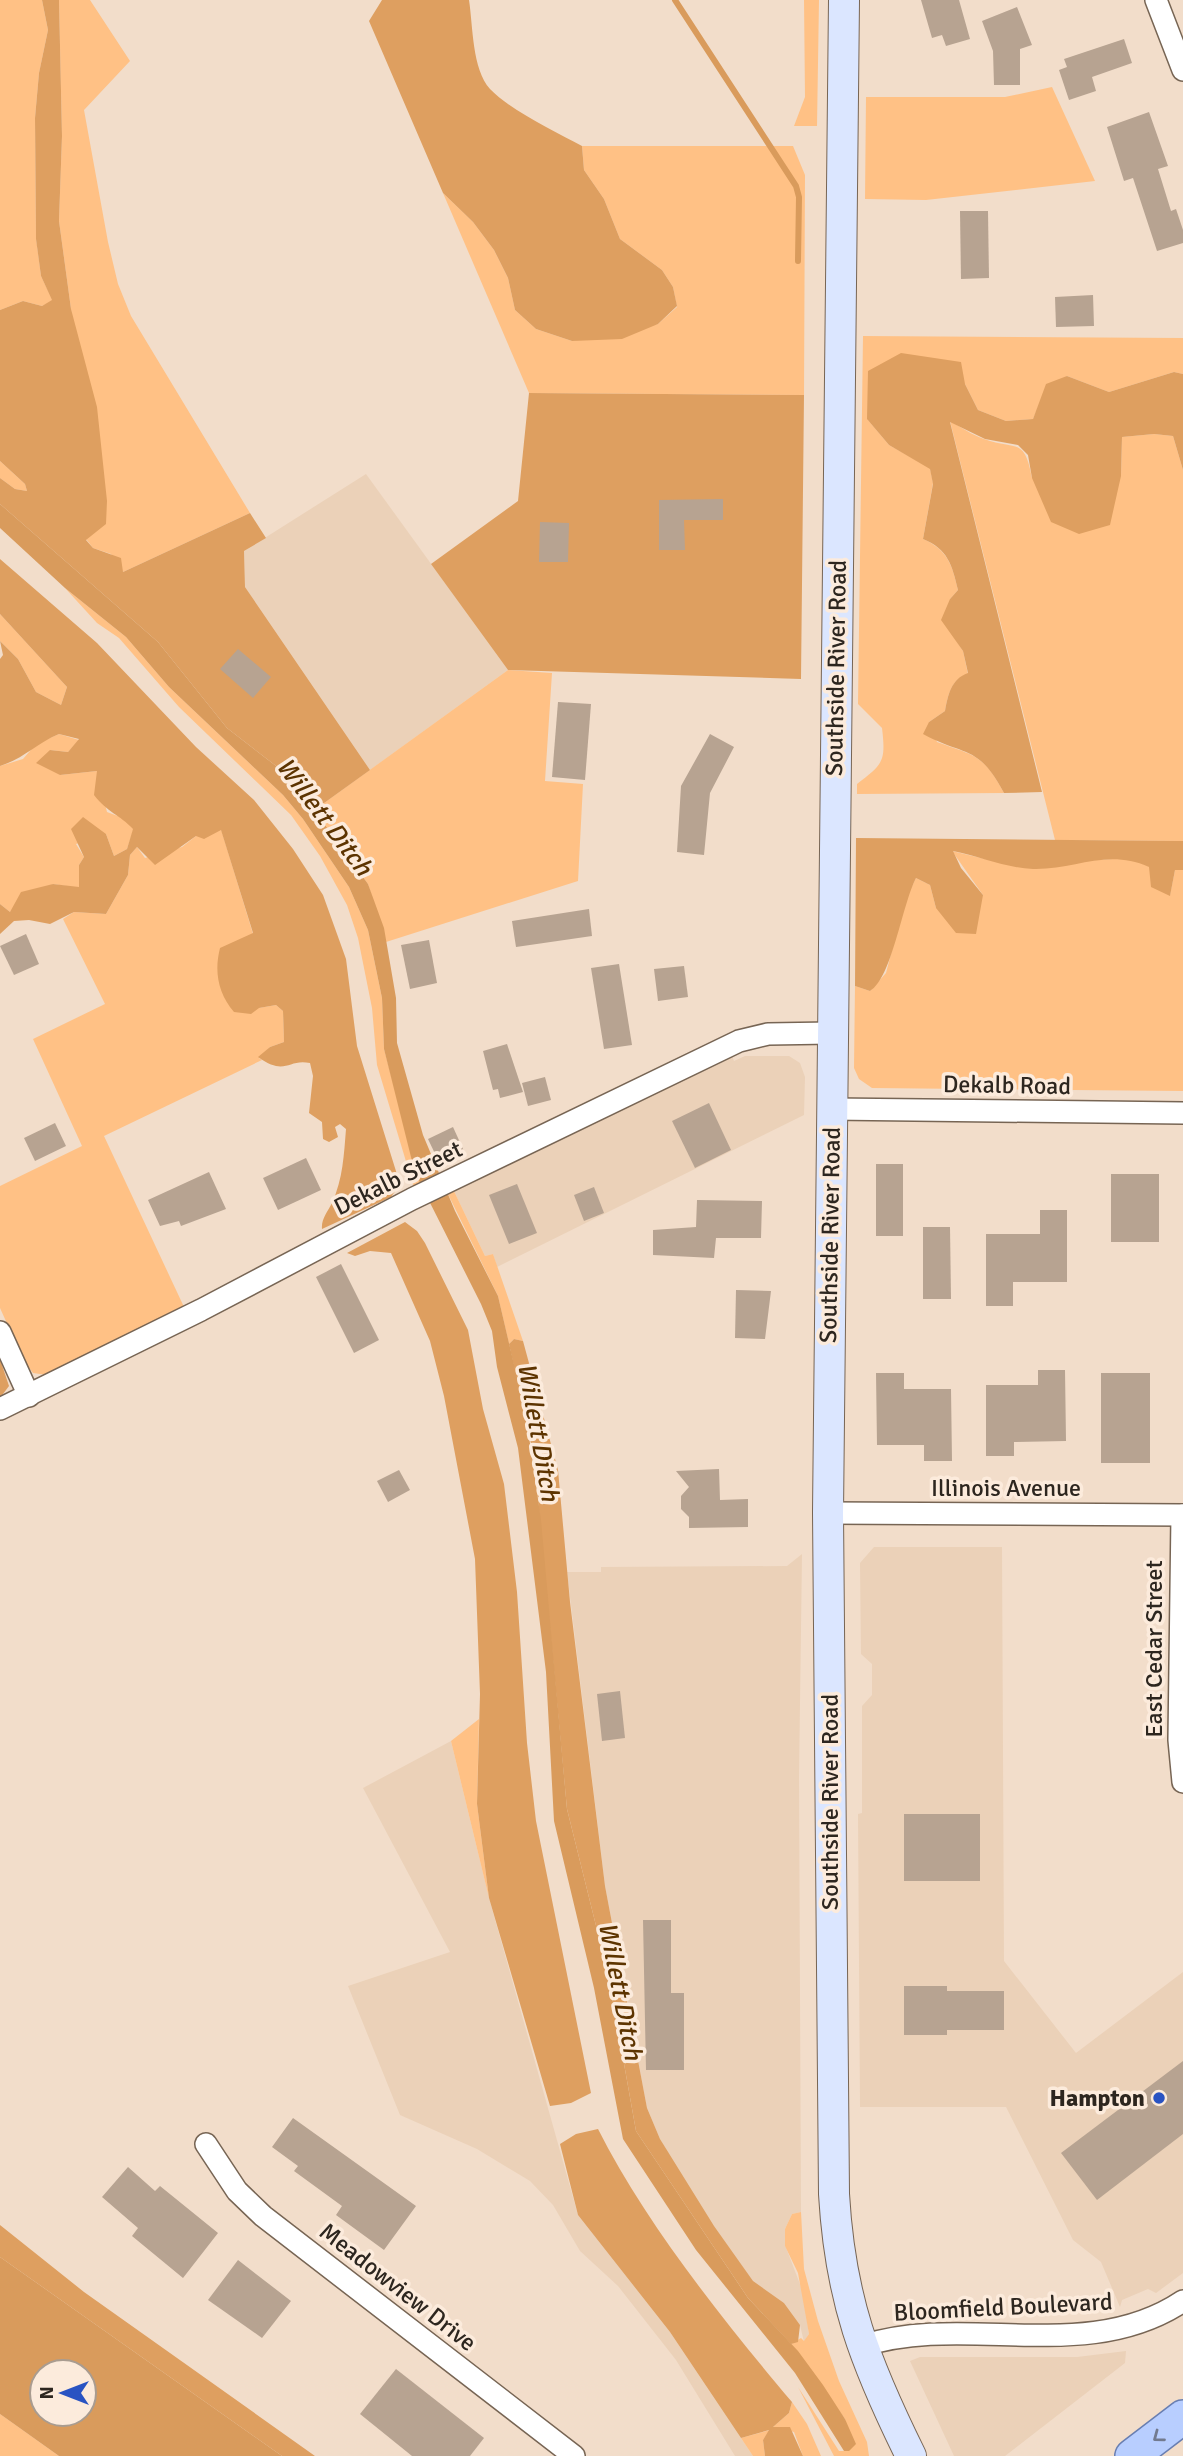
<svg xmlns="http://www.w3.org/2000/svg" width="1183" height="2456" viewBox="0 0 1183 2456" font-family="Signika,sans-serif">
<rect width="100%" height="100%" fill="#f2ddca"/>
<!-- built -->
<g fill="#ebd1b8">
<path d="M366 474 508 670 370 770 245 587 244 551Z"/>
<path d="M732 1056 734 1061 745 1056H789L800 1063 805 1077 804 1115 497 1267 493 1254 485 1256 453 1189Z"/>
<path d="M874 1547H1002L1004 1961 1076 2053 1183 1972V2273L1156 2293 1148 2289 1122 2300 1120 2307 1101 2262 1073 2240 1006 2107H860L858 1814 862 1813V1706L872 1695V1664L861 1654 860 1563Z"/>
<path d="M802 1554 799 1777 801 2212 792 2214 785 2229V2245L803 2292 809 2334 804 2342 800 2325 784 2303 753 2282 690 2193 660 2139 647 2108 605 1886 567 1572H601V1567L787 1566Z"/>
<path d="M451 1741 489 1898 578 2215 670 2332 753 2456H735L676 2360 618 2286 580 2251 553 2205 530 2181 477 2149 400 2115 348 1986 450 1952 363 1788Z"/>
<path d="M1126 2351 1125 2363 1005 2456H954L910 2361 920 2357H1077Z"/>
</g>
<!-- green -->
<g fill="#ffc185">
<path d="M0 0H42L48 30 39 73 35 118 36 238 41 276 53 301 42 306 23 301 0 310Z"/>
<path d="M59 0H90L130 61 84 110 108 242 118 284 131 316 250 513 123 572 111 554 93 548 86 539 71 309 59 221 62 136Z"/>
<path d="M804 0H819L817 126H794L805 97Z"/>
<path d="M1052 87 1095 181 926 200 865 199 866 97H1005Z"/>
<path d="M582 146H793L805 175 804 395 529 393 443 193 473 222 494 250 508 278 515 310 536 329 572 341 658 324 677 307 673 287 662 270 620 239 604 199 584 170Z"/>
<path d="M863 336 1183 338V374L1174 372 1109 392 1067 376 1039 405 1033 419 1006 421 978 410 965 384 868 420 889 445 930 468 933 483 923 539C948 550 952 565 958 590L950 599 954 637 963 651 968 674C951 679 948 695 945 711L929 722 937 742C976 756 984 755 1004 793L857 794V784C883 764 886 762 882 728L858 704Z"/>
<path d="M950 421C961 427 972 435 984 439 1017 451 1024 436 1032 478L1121 476 1122 437 1154 434 1173 436 1183 470V841L1055 840Z"/>
<path d="M0 461 25 484 27 491 15 489 0 478Z"/>
<path d="M65 588 126 637 169 687 283 795 303 819 349 887 368 930 382 998 384 1049 421 1186 414 1188 377 1065 372 1008 358 938 347 905 320 856 291 815 179 707 119 638 97 623Z"/>
<path d="M0 614 67 687 61 705 36 692 18 659 0 641Z"/>
<path d="M508 670 552 673 545 781 583 784 578 881 386 942 368 884 313 811Z"/>
<path d="M59 734 79 740 68 752 50 750 60 775 97 771 107 812 123 818 134 828 127 849 114 856 106 834 76 844 84 857 79 865V888L53 884 10 912 0 904V766L23 759 36 744Z"/>
<path d="M221 829 253 934 259 1008 276 1005 283 1011 284 1042 270 1047 259 1058 262 1060 104 1136 184 1307 47 1375 33 1373 24 1361 0 1308V1186L82 1146 33 1039 105 1004 63 919 74 912 106 914 128 875 130 855 137 847 145 858 182 847 196 836Z"/>
<path d="M952 851 1010 865 1130 858 1150 867 1170 895 1175 870H1183V1091L872 1088 859 1079 854 1068 855 986 870 991 886 973 905 900 916 878 930 885 936 908 983 895Z"/>
<path d="M453 1189 485 1256 493 1254 523 1341 514 1339 509 1344 498 1296 447 1192Z"/>
<path d="M479 1719 477 1804 489 1898 451 1741Z"/>
<path d="M801 2212 804 2269 818 2321 839 2381 867 2442 869 2456H834L798 2387 839 2451H849L845 2419 791 2344 801 2338 804 2341 809 2334 798 2273 785 2246V2229L792 2214Z"/>
<path d="M792 2402 807 2424 821 2456H803L794 2432 773 2427 789 2413Z"/>
<path d="M0 2414 59 2456H0Z"/>
<path d="M770 2430 763 2440 765 2456H753L741 2438Z"/>
</g>
<!-- forest -->
<g fill="#de9f60">
<path d="M42 0H59L62 136 59 221 71 309 97 407 107 501 106 524 86 540 93 548 121 558 123 572 250 513 266 538 244 551 245 587 370 770 313 811 289 776 227 728 158 642 0 504V478L15 489 27 491 25 484 0 461V310L23 301 42 306 52 300 41 276 36 239 35 118 39 73 48 30Z"/>
<path d="M382 0H469C473 26 472 69 490 89 510 110 556 132 582 146L584 170 604 199 620 239 662 270 673 287 677 306 658 324 622 339 572 341 536 329 515 310 508 278 494 250 473 222 443 193 369 21Z"/>
<path d="M901 353 961 362 965 384 978 410 1006 421 1033 419 1046 384 1067 376 1109 392 1174 372 1183 374V470L1173 436 1154 434 1122 437 1121 476 1110 525 1079 534 1051 522 1032 478 1028 455 1018 445 985 439 950 422 1042 792 1004 793C978 744 966 757 923 734L929 722 945 711C948 695 951 679 968 673L963 651 941 620 950 599 958 590C952 565 948 549 923 539L933 484 930 469 889 445 867 419 868 371Z"/>
<path d="M529 393 804 395 801 679 508 670 431 564 518 501Z"/>
<path d="M0 559 97 643 196 747 254 800 293 849 323 895 346 959 357 1046 400 1184 391 1197 322 1229C321 1219 328 1211 332 1203 343 1179 344 1154 346 1129L340 1124 335 1127 338 1137 329 1142 323 1139 322 1122 309 1113 313 1076 310 1063C288 1058 286 1077 258 1057L270 1047 284 1042 283 1011 276 1005 259 1008 251 1014 234 1012C218 993 214 972 220 948L253 933 221 830 204 839 196 836 155 865 137 847 130 855 128 875 106 914 74 912 50 924 29 920 14 921 0 934V904L10 912 21 892 53 884 79 887V865L84 857 71 829 83 817 106 834 114 856 127 849 133 829C119 814 108 813 94 795L97 771 60 775 36 763 50 750 68 752 79 739 59 734C35 744 25 758 0 766V659L3 655 0 641 18 659 36 692 61 705 67 687 0 614Z"/>
<path d="M856 838 1183 841V870H1175L1170 896 1151 887 1149 867C1107 848 1075 870 1033 869 1006 868 979 856 953 851L961 868 983 895 976 934 956 933 936 908 930 885 916 878C902 905 892 978 870 991L855 986Z"/>
<path d="M405 1222 417 1231 425 1243 468 1330 483 1409 504 1484 517 1592 527 1743 536 1821 591 2093 571 2103 550 2106 489 1898 477 1804 480 1694 475 1559 444 1396 430 1341 391 1253 370 1251 355 1256 347 1253Z"/>
<path d="M514 1339 523 1341 558 1470 570 1602 605 1886 647 2108 660 2139 714 2226 753 2281 784 2303 800 2325 798 2342 791 2344 748 2298 636 2131 608 1974 567 1809 534 1457 509 1344Z"/>
<path d="M0 1359 9 1386 0 1398Z"/>
<path d="M598 2129C644 2221 725 2323 792 2402L789 2413 773 2427H790L803 2456H765L763 2440 769 2430 741 2438 670 2332 578 2215 560 2144 576 2134Z"/>
<path d="M0 2225 84 2292 315 2456H282L0 2257Z"/>
</g>
<!-- water -->
<g fill="#d99b5c" fill-rule="evenodd">
<path d="M0 504 158 642 227 728 289 776 368 884 384 928 396 998 397 1043 423 1135 455 1211 498 1296 526 1416 541 1520 567 1809 608 1974 636 2131 748 2298 798 2351 823 2385 845 2419 856 2444 849 2451H844L795 2373 696 2250 623 2139 594 1988 554 1821 546 1672 518 1448 497 1367 492 1331 481 1304 415 1173 384 1049 382 998 368 930 349 887 303 819 283 795 169 687 126 637 65 588 0 528Z"/>
<path d="M0 2257 282 2456H59L0 2414ZM42 2372H84V2414H42Z"/>
</g>
<g fill="none" stroke-linecap="round" stroke-linejoin="round">
<!-- stream -->
<path stroke="#d99b5c" stroke-width="6" d="M675 0 796 186 799 197 798 261"/>
</g>
<!-- building -->
<g fill="#b7a391">
<path d="M921 0H959L970 39 946 46 942 35 932 38Z"/>
<path d="M1017 7 1032 45 1020 49V85H994L993 51 982 21Z"/>
<path d="M1124 39 1132 63 1092 77 1096 91 1069 100 1059 70 1067 67 1064 59Z"/>
<path d="M1149 112 1168 166 1158 169 1171 211 1176 209 1183 230V243L1157 251 1133 178 1124 181 1107 127Z"/>
<path d="M960 211H988L989 278 961 279Z"/>
<path d="M1093 295 1094 326 1056 327 1055 297Z"/>
<path d="M723 499V520H684L685 550H659V500Z"/>
<path d="M540 522 569 523 568 562H539Z"/>
<path d="M238 649 271 677 253 698 220 669Z"/>
<path d="M558 702 591 704 585 780 552 777Z"/>
<path d="M710 734 734 747 710 793 704 855 677 852 681 786Z"/>
<path d="M589 909 592 936 516 947 512 921Z"/>
<path d="M26 934 39 964 14 975 0 946Z"/>
<path d="M429 940 437 983 410 989 401 945Z"/>
<path d="M619 964 632 1045 604 1049 591 968Z"/>
<path d="M684 966 688 997 658 1001 654 969Z"/>
<path d="M507 1044 523 1092 500 1098 498 1089 493 1090 483 1051Z"/>
<path d="M545 1077 551 1100 528 1106 522 1083Z"/>
<path d="M709 1103 731 1150 695 1168 672 1121Z"/>
<path d="M55 1123 66 1146 35 1161 24 1138Z"/>
<path d="M453 1127 463 1149 438 1160 428 1139Z"/>
<path d="M306 1158 321 1190 278 1210 263 1178Z"/>
<rect x="876" y="1164" width="27" height="72"/>
<path d="M209 1172 226 1209 181 1226 179 1221 160 1226 148 1200Z"/>
<rect x="1111" y="1174" width="48" height="68"/>
<path d="M517 1184 537 1233 509 1244 489 1195Z"/>
<path d="M594 1187 604 1213 584 1221 574 1195Z"/>
<path d="M697 1200 762 1201 761 1238H716L714 1258 653 1255V1230L696 1227Z"/>
<path d="M1040 1210H1067V1282H1013V1306H986V1234H1040Z"/>
<path d="M923 1227H950L951 1299H923Z"/>
<path d="M341 1264 379 1340 354 1353 316 1277Z"/>
<path d="M736 1290 771 1291 765 1339 735 1338Z"/>
<path d="M1038 1370H1065L1066 1441 1014 1442V1456H986V1385H1038Z"/>
<path d="M876 1373H904V1389H951L952 1461H924V1445H877Z"/>
<rect x="1101" y="1373" width="49" height="90"/>
<path d="M719 1469 720 1500 748 1499V1527L689 1528V1517L681 1509V1496L689 1487 676 1471Z"/>
<path d="M399 1470 410 1490 388 1502 377 1481Z"/>
<path d="M620 1691 625 1738 602 1741 597 1694Z"/>
<rect x="904" y="1814" width="76" height="67"/>
<path d="M643 1920H671V1993H684V2070H646Z"/>
<path d="M904 1986H947V1991H1004V2030H947V2035H904Z"/>
<path d="M1183 2061V2134L1097 2200 1061 2153Z"/>
<path d="M293 2118 416 2206 384 2250 336 2215 342 2206 294 2171 298 2166 272 2147Z"/>
<path d="M128 2167 155 2191 160 2186 218 2233 183 2278 132 2236 138 2228 102 2197Z"/>
<path d="M238 2260 291 2301 262 2338 208 2300Z"/>
<path d="M396 2369 484 2438 470 2456H412L360 2414Z"/>
</g>
<g fill="none" stroke-linecap="round" stroke-linejoin="round">
<defs>
<g id="minor">
<path d="M1156 0 1183 70"/>
<path d="M831 1109 1183 1113"/>
<path d="M0 1332 29 1396"/>
<path d="M0 1409 201 1310 412 1199 739 1041 768 1034 831 1033"/>
<path d="M828 1513 1183 1515"/>
<path d="M1182 1515 1179 1740 1183 1782"/>
<path d="M206 2144 237 2191 263 2216 574 2456"/>
<path d="M862 2346C966 2312 1086 2366 1183 2301"/>
</g>
<path id="secondary" d="M844 0 828 1513 834 2194C840 2299 865 2363 911 2456"/>
<path id="primary" d="M1132 2456 1183 2417"/>
</defs>
<!-- minor casing -->
<use href="#minor" stroke="#776554" stroke-width="24"/>
<!-- secondary casing -->
<use href="#secondary" stroke="#776554" stroke-width="32"/>
<!-- primary casing -->
<use href="#primary" stroke="#687eb1" stroke-width="36"/>
<!-- minor -->
<use href="#minor" stroke="#fff" stroke-width="21"/>
<!-- secondary -->
<use href="#secondary" stroke="#dbe6ff" stroke-width="30"/>
<!-- primary -->
<use href="#primary" stroke="#b8ceff" stroke-width="33"/>
</g>
<!-- one-way arrows -->
<defs><path id="oneway-chevron" d="M-2-3.5L2.5 0L-2 3.5" fill="none" stroke-width="1.6" stroke-linecap="round" stroke-linejoin="round" transform="scale(1.75)"/></defs>
<use stroke="#727a8f" href="#oneway-chevron" transform="translate(1158 2437) rotate(143)"/>
<!-- markers -->
<circle fill="#2953c2" stroke="#fcebdc" stroke-width="2.5" cx="1159" cy="2098" r="7"/>
<g text-anchor="middle" dominant-baseline="central" stroke-width="7" stroke-linejoin="round" paint-order="stroke">
<!-- street labels -->
<g font-size="24" fill="#2d261f" stroke="#fcebdc">
<text transform="translate(836 668) rotate(-89)">Southside River Road</text>
<text transform="translate(1007 1085) rotate(1)">Dekalb Road</text>
<text transform="translate(398 1178) rotate(-26)">Dekalb Street</text>
<text transform="translate(830 1235) rotate(-89)">Southside River Road</text>
<text x="1006" y="1488">Illinois Avenue</text>
<text transform="translate(1154 1649) rotate(-90)">East Cedar Street</text>
<text transform="translate(830 1802) rotate(-90)">Southside River Road</text>
<text transform="translate(398 2287) rotate(38)">Meadowview Drive</text>
<text transform="translate(1003 2307) rotate(-3)">Bloomfield Boulevard</text>
</g>
<!-- poi labels -->
<g font-size="24" font-weight="bold" fill="#2d261f" stroke="#fcebdc" text-anchor="end">
<text x="1145" y="2098">Hampton</text>
</g>
<!-- water labels -->
<g font-size="26" font-style="italic" fill="#5d3400" stroke="#fcebdc">
<text transform="translate(324 817) rotate(53)">Willett Ditch</text>
<text transform="translate(538 1432) rotate(80)">Willett Ditch</text>
<text transform="translate(620 1991) rotate(79)">Willett Ditch</text>
</g>
</g>
<!-- north arrow -->
<g transform="translate(63 2393) rotate(270)"><circle r="33" fill="#fcebdc" stroke="#a99c90" stroke-width="2"/>
<path d="M0-5L12 26L0 18L-12 26Z" fill="#2953c2"/>
<text y="-10" font-size="19" font-weight="bold" text-anchor="middle" fill="#2d261f">N</text>
</g>
</svg>
